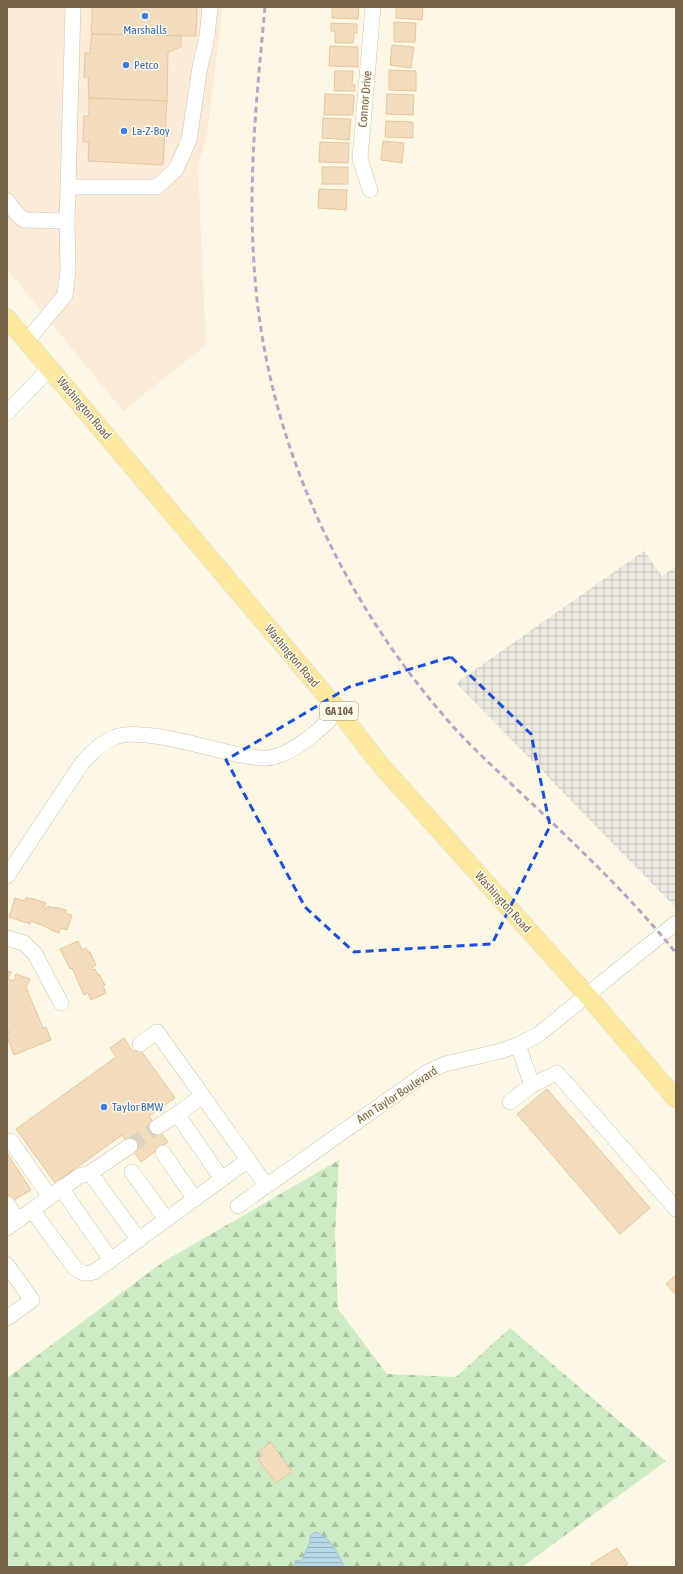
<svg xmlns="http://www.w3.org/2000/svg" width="683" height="1574" viewBox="0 0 683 1574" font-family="'Asap Condensed',sans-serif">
<defs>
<pattern id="industrial-grid" width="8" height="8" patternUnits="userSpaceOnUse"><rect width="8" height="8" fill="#ede9e0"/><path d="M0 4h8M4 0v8" fill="none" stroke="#c5c0b8"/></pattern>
<pattern id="forest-firs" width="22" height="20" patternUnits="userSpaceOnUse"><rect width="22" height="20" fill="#cdebc4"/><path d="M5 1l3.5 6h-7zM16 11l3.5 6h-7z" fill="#abc2a1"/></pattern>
<pattern id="water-rules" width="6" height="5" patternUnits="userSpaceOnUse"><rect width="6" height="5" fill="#bad9e7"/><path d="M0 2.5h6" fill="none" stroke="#9cb3bd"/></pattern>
</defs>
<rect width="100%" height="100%" fill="#fdf8e6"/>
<!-- commercial -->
<path fill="#fdebda" d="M7 7H223L207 136 198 166 206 345 123 411 7 269Z"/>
<!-- industrial -->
<path fill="url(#industrial-grid)" d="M644 551 662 576 676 566V908L456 683Z"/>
<!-- forest -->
<path fill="url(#forest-firs)" d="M339 1160 335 1233 338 1309 387 1374 456 1377 510 1328 666 1461 522 1567H7V1378L163 1262Z"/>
<!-- water -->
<path fill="url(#water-rules)" stroke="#a0c7d9" d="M315 1532C331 1536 337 1554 345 1567H295V1561L302 1560 310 1542V1536Z"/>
<!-- building -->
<g fill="#f3dcbd" stroke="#e6c59d">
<path d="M92 7H197L196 36 92 34 91 24H92Z"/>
<path d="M332 7H359L358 19 332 18Z"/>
<path d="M396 7H423L422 20 396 18Z"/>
<path d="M394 22 416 23 415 42H394Z"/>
<path d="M331 23 357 24V33H354L353 43H335V31H331Z"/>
<path d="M92 34 181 36V47L168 52 167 101 89 98 88 79 90 77H84L85 53H91L90 51Z"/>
<path d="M392 45 414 47 411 68 390 65Z"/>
<path d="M330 46 358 47V67L329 66Z"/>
<path d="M389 70 416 71V91L389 90Z"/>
<path d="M335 71H353L352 85H355V91H334Z"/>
<path d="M325 94 354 95 353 115H324Z"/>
<path d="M387 94 414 95 413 115 386 114Z"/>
<path d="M89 98 167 101 163 165 88 161 89 142H83L84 116H89Z"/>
<path d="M323 118 351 119 349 140 322 138Z"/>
<path d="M386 121 413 122V138L385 137Z"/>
<path d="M383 141 404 143 402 163 381 160Z"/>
<path d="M320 142 349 143 348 163 319 162Z"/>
<rect x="322" y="167" width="26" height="17"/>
<path d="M319 189 347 190 346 210 318 208Z"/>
<path d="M26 897 31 899V898L46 903 44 908 46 909 48 906 54 908V907L66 910 65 913 72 915 67 930 60 928 59 933 49 929V928L31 921 30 924 9 917 15 898 25 901Z"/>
<path d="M78 941 82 950 86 948 88 952H90L96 965 91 968 92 970 95 969 98 975 99 974 105 985 103 986 106 993 91 1000 88 993 84 995 72 968 70 969 60 949Z"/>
<path d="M7 971 11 972 8 979 14 981 16 974 30 979 26 987 43 1028 46 1027 51 1040 14 1055 7 1037V1034L9 1033 7 1028Z"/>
<path d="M124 1038 133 1052 139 1048 175 1098 149 1116 168 1142 141 1162 122 1135 55 1183 16 1129 116 1057 110 1048Z"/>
<path d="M547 1089 650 1208 620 1234 517 1114Z"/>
<path d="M7 1153 31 1190 11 1202 7 1197Z"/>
<path d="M676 1275V1295L666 1284Z"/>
<path d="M271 1442 292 1472 276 1483 258 1459 263 1455 260 1450Z"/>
<path d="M617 1548 628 1564 623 1567H593L591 1564Z"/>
</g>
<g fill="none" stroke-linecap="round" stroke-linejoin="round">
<!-- minor-tunnel -->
<path stroke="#dcd2bf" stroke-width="15" stroke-dasharray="15 8" stroke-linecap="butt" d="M130 1146 157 1127"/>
<defs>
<g id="minor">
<path d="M68 187H157L176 169 189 140 200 67 207 37 210 7"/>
<path d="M370 190 360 159 373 7"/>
<path d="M7 201 18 215 24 220 67 221"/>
<path d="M27 341 65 295 68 270 67 221 73 7"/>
<path d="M7 413 50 368"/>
<path d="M7 876 82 763C92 752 101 743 115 737 141 727 207 748 235 754 249 756 264 761 277 756 301 748 321 728 339 711"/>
<path d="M7 938 24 943 35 954 61 1003"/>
<path d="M140 1044 157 1032 266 1185"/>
<path d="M518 1045 532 1085"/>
<path d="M203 1096 177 1114 222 1179"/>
<path d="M510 1102 532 1085 557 1073 676 1209"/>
<path d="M157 1127 177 1114"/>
<path d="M7 1143 11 1141 50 1197"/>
<path d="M163 1153 195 1199"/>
<path d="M132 1172 166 1219"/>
<path d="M90 1173 130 1146"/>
<path d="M61 1188 111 1260"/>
<path d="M7 1204 18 1220"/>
<path d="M238 1206 426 1073 445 1064 501 1051 518 1045 539 1034 676 923"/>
<path d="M32 1210 79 1176 90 1173 139 1240"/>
<path d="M7 1228 32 1210 74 1267C81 1273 85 1275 94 1272L248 1160"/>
<path d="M7 1265 32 1300 7 1318"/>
</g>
<path id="major" d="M7 318 339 711 378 762 587 995 676 1099"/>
</defs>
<!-- minor casing -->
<use href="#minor" stroke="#cfc1ac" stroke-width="16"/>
<!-- major casing -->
<use href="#major" stroke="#ded9d4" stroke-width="19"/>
<!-- minor -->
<use href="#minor" stroke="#fff" stroke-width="15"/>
<!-- major -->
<use href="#major" stroke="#fde99e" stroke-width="18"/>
<!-- rail -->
<path stroke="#bda4c7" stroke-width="3" stroke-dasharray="6 4" stroke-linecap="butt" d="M265 7C257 92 248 178 254 264 264 434 338 595 450 723 473 749 499 772 524 796 577 846 630 896 676 953"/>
</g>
<!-- marked area -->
<path fill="none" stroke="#1d4ed8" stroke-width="3" stroke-dasharray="8 5" stroke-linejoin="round" d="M451 657 531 734 550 826 492 944 354 952 305 907 226 760 349 687Z"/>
<!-- markers -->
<g fill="#3f7fe0" stroke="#fffbed" stroke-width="1.5">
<circle cx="145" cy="16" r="4"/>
<circle cx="126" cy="65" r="4"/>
<circle cx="124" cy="131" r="4"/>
<circle cx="104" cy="1107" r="4"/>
</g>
<g text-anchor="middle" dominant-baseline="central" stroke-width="3" stroke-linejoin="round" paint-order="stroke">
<!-- shield labels -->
<rect fill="#fffbed" stroke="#a0907b" stroke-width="1" x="320" y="702" width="38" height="18" rx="3"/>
<g font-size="11" font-weight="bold" fill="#77624a">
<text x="339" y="711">GA 104</text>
</g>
<!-- shop labels -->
<g font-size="12" fill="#366cbe" stroke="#fffbed" text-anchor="start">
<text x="145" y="30" text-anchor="middle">Marshalls</text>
<text x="134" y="65">Petco</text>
<text x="132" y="131">La-Z-Boy</text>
<text x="112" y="1107">Taylor BMW</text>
</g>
<!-- street labels -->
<g font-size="12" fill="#77624a" stroke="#fffbed">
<text transform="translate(365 99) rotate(-85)">Connor Drive</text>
<text transform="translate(84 408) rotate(50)">Washington Road</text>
<text transform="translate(292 656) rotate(50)">Washington Road</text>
<text transform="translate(503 902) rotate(48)">Washington Road</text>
<text transform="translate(397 1095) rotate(-33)">Ann Taylor Boulevard</text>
</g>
</g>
<!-- border -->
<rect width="683" height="1574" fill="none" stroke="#77624a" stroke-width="16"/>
</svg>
